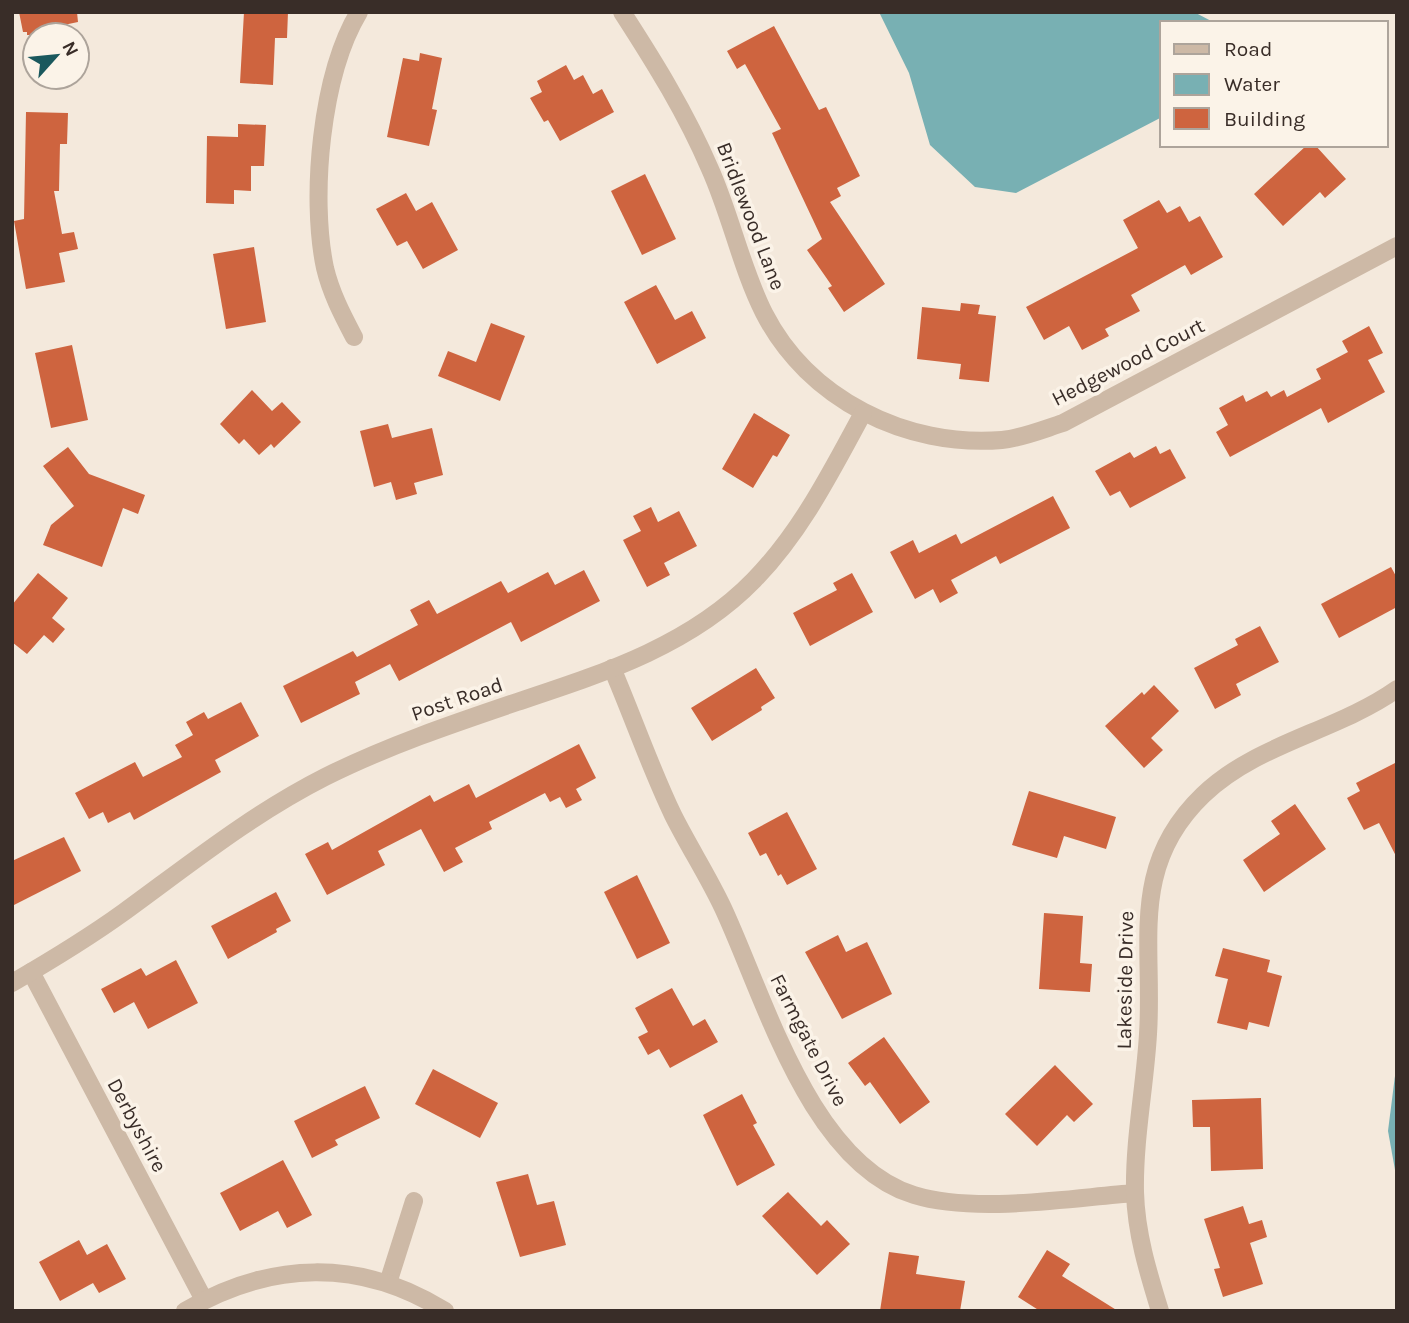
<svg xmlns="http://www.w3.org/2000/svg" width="1409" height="1323" viewBox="0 0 1409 1323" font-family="Karla,sans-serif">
<rect width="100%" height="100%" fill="#f4e9dc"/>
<!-- water -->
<g fill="#78b0b3">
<path d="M879 12H1194L1215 23H1162V117L1016 193 975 187 930 145 909 73Z"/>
<path d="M1397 1060V1181L1388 1131Z"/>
</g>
<!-- building -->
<g fill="#ce643f">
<path d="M19 12H77L78 22 59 26 61 35H27V32H23Z"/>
<path d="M244 12H288L287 38H275L273 85 240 83Z"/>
<path d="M774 26 819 110 826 107 860 176 837 188 841 196 830 202 885 284 844 312 828 288 832 286 807 250 822 239 772 133 781 129 745 64 737 69 727 51Z"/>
<path d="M420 53 442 58 432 109 437 110 429 146 387 137 403 58 419 61Z"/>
<path d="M566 65 574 80 583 75 593 94 602 89 614 112 560 141 548 120 544 122 530 98 542 92 537 81Z"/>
<path d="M26 112 68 113 67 144H60L59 191H54L62 234 74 232 78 249 59 253 65 282 26 289 14 221 24 219Z"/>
<path d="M238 124 266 125 264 166H251V191L234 190V204L206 203 207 136 238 137Z"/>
<path d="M1307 145H1315L1346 179 1325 198 1320 192 1283 226 1254 194Z"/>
<path d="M645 174 676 239 642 255 611 191Z"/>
<path d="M406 193 416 211 432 202 458 250 423 269 407 241 397 246 376 209Z"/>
<path d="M1159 200 1167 213 1180 206 1189 222 1200 216 1223 257 1191 275 1185 265 1131 295 1140 311 1105 329 1109 336 1082 350 1069 326 1044 340 1026 307 1138 248 1123 220Z"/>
<path d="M254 247 266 322 226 329 213 254Z"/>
<path d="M656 285 675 320 692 311 706 338 657 364 624 302Z"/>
<path d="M961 303 980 305 978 314 996 316 989 382 959 379 961 364 917 359 922 307 960 311Z"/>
<path d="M491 323 525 336 500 401 438 376 448 351 476 362Z"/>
<path d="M1369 326 1383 353 1368 360 1385 392 1328 423 1321 408 1230 457 1216 432 1228 425 1219 408 1243 395 1246 402 1267 391 1271 397 1284 390 1287 397 1321 379 1316 369 1348 352 1342 341Z"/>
<path d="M72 345 88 420 51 428 35 353Z"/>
<path d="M252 390 272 411 282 402 301 422 274 448 271 444 259 455 244 439 239 444 220 424Z"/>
<path d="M754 413 790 435 777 457 773 455 753 488 722 469Z"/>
<path d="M388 424 392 438 432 428 443 475 414 483 417 494 396 500 391 482 374 487 360 431Z"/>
<path d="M1156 446 1160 454 1170 449 1186 478 1130 508 1120 491 1110 496 1095 471 1130 452 1134 458Z"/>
<path d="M68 447 89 474 145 495 138 514 123 508 102 567 43 545 51 525 74 506 43 466Z"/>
<path d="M1053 496 1070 528 1000 564 996 556 951 580 958 593 940 603 933 589 915 599 890 552 913 540 919 553 956 534 961 544Z"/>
<path d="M651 507 658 522 679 511 697 546 664 563 670 575 647 587 623 540 641 531 633 516Z"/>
<path d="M1391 567 1397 578V607L1339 638 1321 604Z"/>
<path d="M584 570 600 601 521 642 511 622 399 681 390 664 355 682 360 694 301 723 283 686 353 651 357 657 418 625 410 610 429 600 437 614 501 581 508 593 548 572 555 585Z"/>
<path d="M38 573 68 598 52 618 65 629 53 643 44 635 27 654 12 642V605Z"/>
<path d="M852 573 873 612 810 646 793 613 837 590 833 583Z"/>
<path d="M1260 626 1279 662 1236 684 1241 695 1215 709 1194 668 1238 645 1235 639Z"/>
<path d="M756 668 775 698 761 707 762 710 712 741 691 708Z"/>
<path d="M1154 685 1179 711 1151 738 1163 750 1144 768 1105 726 1142 692 1144 695Z"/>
<path d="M241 702 259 736 215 760 221 772 134 820 130 812 108 823 103 812 89 819 75 793 135 762 143 777 182 757 175 745 193 735 186 722 204 712 208 719Z"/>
<path d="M579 744 596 778 576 789 582 800 566 808 560 797 550 802 545 793 489 822 492 829 455 848 463 862 444 872 421 829 378 851 385 865 327 895 305 854 328 842 332 850 430 795 434 802 469 784 476 798Z"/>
<path d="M1397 762V858L1379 823 1364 830 1347 798 1360 791 1356 783Z"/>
<path d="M1029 791 1116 817 1106 849 1064 836 1057 858 1012 845Z"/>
<path d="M1295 804 1326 849 1264 892 1243 860 1280 834 1271 821Z"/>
<path d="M787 812 817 869 787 885 781 874 778 876 766 853 760 856 748 833Z"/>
<path d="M64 837 81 871 12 906V861Z"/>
<path d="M637 875 670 943 637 959 604 892Z"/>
<path d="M276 892 291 921 276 929 277 932 228 959 211 926Z"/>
<path d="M1044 913 1083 916 1080 963 1092 964 1090 992 1039 989Z"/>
<path d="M838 935 846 952 867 942 892 994 842 1019 805 952Z"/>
<path d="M1223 948 1270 960 1267 972 1282 976 1269 1027 1249 1022 1247 1030 1217 1023 1228 979 1215 976Z"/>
<path d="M176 960 198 1003 148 1029 134 1002 114 1013 101 989 141 968 146 976Z"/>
<path d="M672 988 693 1026 705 1019 718 1042 670 1068 659 1049 648 1055 638 1037 648 1032 635 1008Z"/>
<path d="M884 1037 930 1102 900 1124 870 1082 865 1086 848 1063Z"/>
<path d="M1055 1065 1093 1104 1074 1122 1067 1115 1037 1146 1005 1114Z"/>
<path d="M433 1069 498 1103 480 1138 415 1104Z"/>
<path d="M365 1086 380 1118 335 1140 338 1145 312 1158 294 1121Z"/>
<path d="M742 1094 757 1123 753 1125 775 1165 737 1186 703 1115Z"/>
<path d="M1261 1098 1263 1169 1211 1171 1210 1127H1193L1192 1100Z"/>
<path d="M283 1160 312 1215 287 1228 278 1211 240 1231 220 1193Z"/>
<path d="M528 1174 537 1205 554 1201 566 1245 520 1257 496 1182Z"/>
<path d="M788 1192 821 1226 827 1220 850 1244 817 1275 762 1216Z"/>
<path d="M1243 1206 1249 1224 1262 1220 1267 1237 1250 1243 1263 1284 1223 1297 1214 1269 1220 1268 1204 1219Z"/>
<path d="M79 1240 87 1255 107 1244 126 1279 99 1293 93 1283 60 1301 39 1262Z"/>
<path d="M1047 1250 1070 1264 1062 1276 1118 1311H1040L1018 1297Z"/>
<path d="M889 1252 919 1256 916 1274 965 1281 960 1311H880Z"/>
</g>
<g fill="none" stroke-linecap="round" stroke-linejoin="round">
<!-- street -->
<g stroke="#cdb9a6" stroke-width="18">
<path d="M622 12C655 63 686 113 710 169 731 216 741 267 764 313 808 399 906 448 1002 440 1022 438 1044 429 1063 423L1397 246"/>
<path d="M354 337C342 314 331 293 325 268 310 197 321 75 359 12"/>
<path d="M612 668C633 717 650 767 673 815 689 847 708 876 723 908 765 998 810 1163 914 1195 976 1214 1069 1198 1135 1193"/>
<path d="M31 972 204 1300"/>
<path d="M12 983C50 961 88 938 124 912 190 864 252 814 325 777 387 746 452 724 517 702 601 674 690 646 754 580 801 532 831 472 863 413"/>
<path d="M388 1283 414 1201"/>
<path d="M185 1311C270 1261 360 1258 445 1311"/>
<path d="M1160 1311C1148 1272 1136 1233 1135 1192 1134 1139 1145 1086 1148 1034 1154 944 1128 867 1203 795 1257 743 1336 732 1397 689"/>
</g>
</g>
<g text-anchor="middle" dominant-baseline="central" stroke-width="7" stroke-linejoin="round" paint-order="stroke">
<!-- street labels -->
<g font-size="21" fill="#392d28" stroke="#fbf3e8">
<text transform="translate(751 216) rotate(69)">Bridlewood Lane</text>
<text transform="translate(1128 362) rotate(-27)">Hedgewood Court</text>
<text transform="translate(457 699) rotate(-19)">Post Road</text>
<text transform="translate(1125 980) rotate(-89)">Lakeside Drive</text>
<text transform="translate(809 1040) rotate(63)">Farmgate Drive</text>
<text transform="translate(137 1125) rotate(62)">Derbyshire</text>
</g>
</g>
<!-- border -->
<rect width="1409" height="1323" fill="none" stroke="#392d28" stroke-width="28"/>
<!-- legend -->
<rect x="1160" y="21" width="228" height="126" fill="#fbf3e8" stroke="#ada49b" stroke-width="2"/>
<rect x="1174" y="44" width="35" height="10" fill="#cdb9a6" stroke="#ada49b" stroke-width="2"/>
<text x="1224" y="56" font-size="21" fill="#392d28">Road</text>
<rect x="1174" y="74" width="35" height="21" fill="#78b0b3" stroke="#ada49b" stroke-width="2"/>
<text x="1224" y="91" font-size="21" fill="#392d28">Water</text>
<rect x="1174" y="108" width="35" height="21" fill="#ce643f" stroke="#ada49b" stroke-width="2"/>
<text x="1224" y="126" font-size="21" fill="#392d28">Building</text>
<!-- north arrow -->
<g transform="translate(56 56) rotate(63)"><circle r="33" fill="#fbf3e8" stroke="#ada49b" stroke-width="2"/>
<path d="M0-5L12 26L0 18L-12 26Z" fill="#1a585d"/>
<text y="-10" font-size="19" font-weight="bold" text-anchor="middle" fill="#392d28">N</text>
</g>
</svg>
